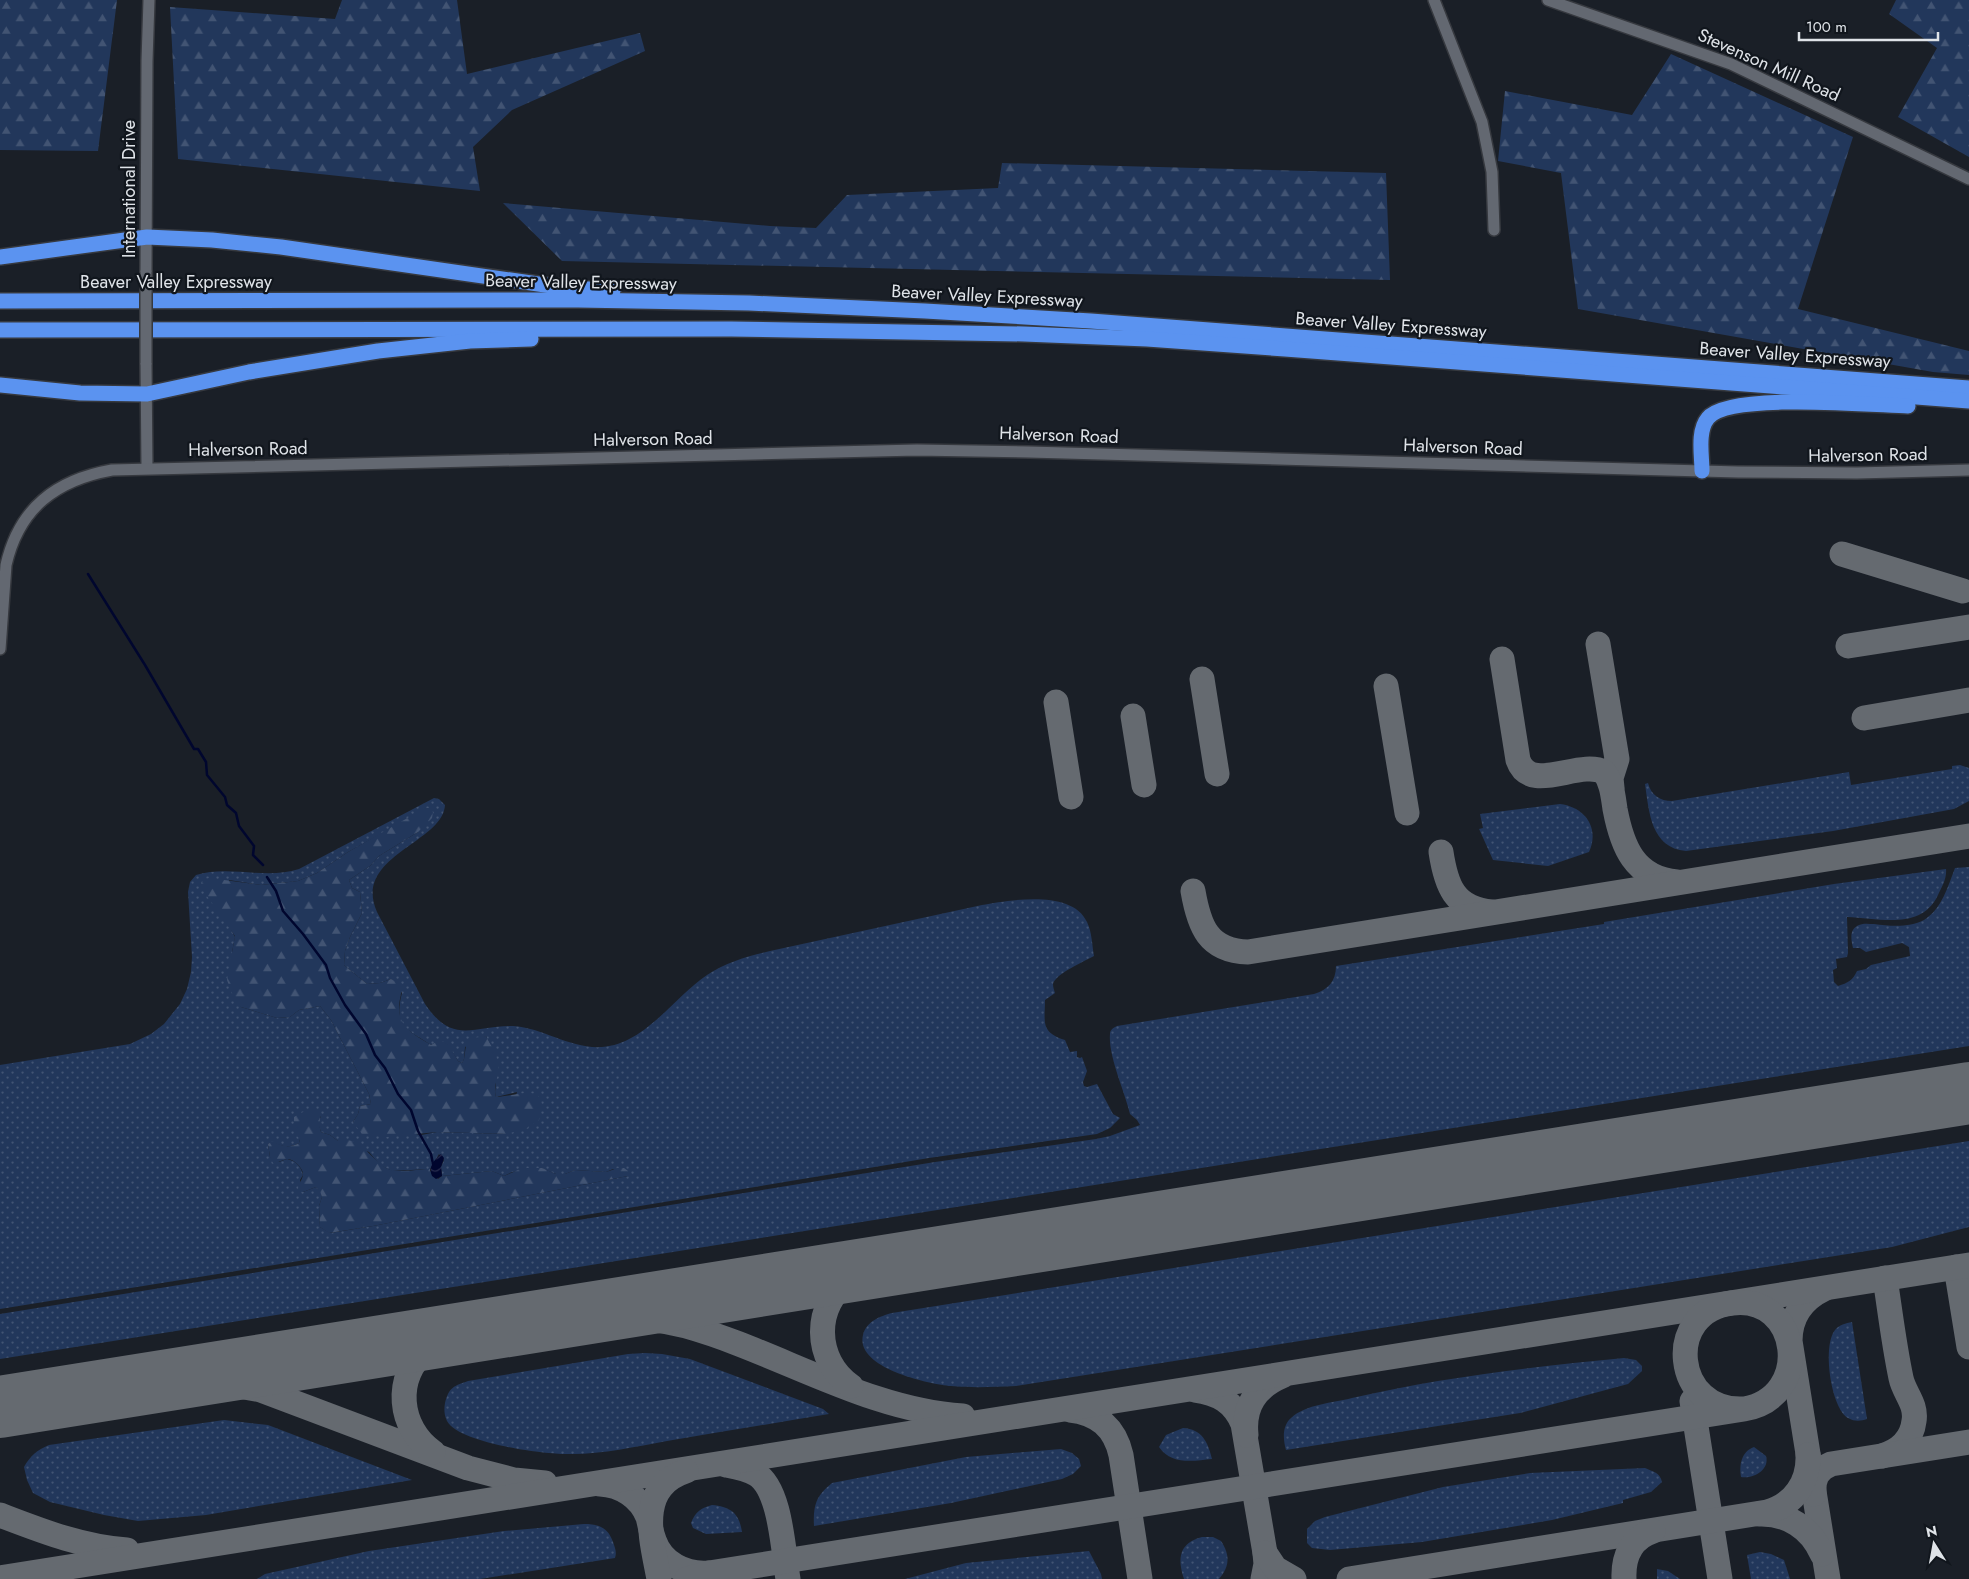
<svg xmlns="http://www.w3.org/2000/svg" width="1969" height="1579" viewBox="0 0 1969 1579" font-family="Jost,sans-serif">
<defs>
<pattern id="grass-dots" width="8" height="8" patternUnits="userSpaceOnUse" patternTransform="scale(1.25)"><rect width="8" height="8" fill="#22375b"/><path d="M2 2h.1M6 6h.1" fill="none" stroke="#425473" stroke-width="1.8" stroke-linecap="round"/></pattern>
<pattern id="forest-firs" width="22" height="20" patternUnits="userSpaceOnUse" patternTransform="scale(1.25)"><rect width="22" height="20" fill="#22375b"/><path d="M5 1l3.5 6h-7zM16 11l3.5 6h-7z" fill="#425473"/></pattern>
<pattern id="water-waves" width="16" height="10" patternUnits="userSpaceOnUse" patternTransform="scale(1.25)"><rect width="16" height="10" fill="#00062e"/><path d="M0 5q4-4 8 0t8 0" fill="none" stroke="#252a4c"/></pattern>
</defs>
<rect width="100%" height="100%" fill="#1a1f27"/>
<!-- grass -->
<g fill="url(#grass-dots)" fill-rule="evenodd">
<path d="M1960 765 1969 768V801L1954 809 1833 831 1686 851C1651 848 1649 812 1645 784L1648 783C1651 795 1660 801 1672 801L1849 772 1851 785 1952 769V766Z"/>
<path d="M434 798 439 799 445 805C443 843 352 856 377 912L425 1004C453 1046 474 1025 513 1026 544 1028 570 1049 602 1047 645 1044 673 998 707 975 726 962 749 956 770 951L982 905C1010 900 1072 889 1087 922 1092 932 1092 945 1094 956 1085 961 1055 974 1053 984 1053 987 1054 990 1055 993L1045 1000C1045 1022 1040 1032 1065 1040L1070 1052 1077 1051V1057L1080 1058 1082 1057 1087 1071 1083 1082 1084 1086 1087 1087 1097 1084 1113 1114 1120 1118 1110 1128 1097 1134 929 1158 610 1211 0 1309V1065L130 1044 151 1034 164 1024 180 1004 187 989 191 972 192 957 188 892 190 882 196 875C229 865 266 880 299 869ZM397 825 418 832 379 856 370 866 349 880 352 888 360 892 362 913 350 937 345 951 344 965 367 984 380 983 391 979 402 993C393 1027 407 1029 431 1045L440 1041 448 1045 458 1061 462 1063 464 1059 465 1047 486 1036C492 1050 496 1066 496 1081 496 1088 494 1091 496 1097L517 1092 506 1134 437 1132 421 1135 353 1122 358 1114 360 1106 371 1104 369 1094 331 1020 320 1006 299 1010 290 1017 277 1018 241 1007 232 952 235 937 227 922 229 880 261 885 298 881 317 873 348 852ZM321 1116 318 1123 321 1132 330 1135 338 1141 369 1152 380 1165 392 1171 430 1169 439 1154 444 1160 441 1167 442 1176 492 1171 504 1176 512 1172 541 1168 556 1174H565L575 1170 606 1172 613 1169 628 1176 373 1226 330 1233 320 1227 319 1206 322 1197 321 1191 316 1187 303 1192 300 1180 303 1175C301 1166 296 1161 287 1159L279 1162 270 1157 268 1144 273 1142C282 1147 290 1148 299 1143L300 1139Z"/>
<path d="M1560 804C1585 807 1600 828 1589 852L1548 866 1493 860 1480 831 1479 829 1483 828 1480 814Z"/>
<path d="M1969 867V1046L0 1359V1314L935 1162 1096 1139 1110 1136 1140 1125 1137 1120 1130 1114C1125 1092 1108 1056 1110 1034 1110 1030 1113 1028 1117 1026L1314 994C1328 990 1336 981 1336 966L1604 924V922L1834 884 1946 869C1947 878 1942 887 1938 895 1921 931 1879 918 1847 917L1848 953 1847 957 1836 959 1837 968 1833 970 1834 982 1838 986C1848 983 1853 980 1857 971L1866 969 1871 965 1910 956 1909 947 1902 943 1866 952 1860 948H1853C1851 939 1849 929 1859 925 1864 923 1869 924 1874 924 1890 926 1909 928 1924 920 1942 909 1948 886 1955 868Z"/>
<path d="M1969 1141V1227L1892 1247 1016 1386C994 1387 972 1388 951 1386 929 1384 855 1368 863 1335 866 1322 880 1316 892 1313Z"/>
<path d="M1852 1322 1867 1419C1861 1421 1855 1422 1848 1418 1831 1408 1822 1346 1835 1330 1839 1325 1846 1323 1852 1322Z"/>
<path d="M645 1353 662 1354 690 1359 823 1409 829 1414C775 1423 721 1432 667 1441 634 1447 599 1455 566 1454 542 1454 459 1443 447 1421 444 1415 444 1409 445 1403 449 1387 454 1386 468 1381L628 1354Z"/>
<path d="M1624 1358 1636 1360 1642 1366V1371L1628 1384 1520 1413 1286 1450C1283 1439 1282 1426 1291 1418 1306 1404 1333 1403 1352 1398 1444 1377 1531 1367 1624 1358Z"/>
<path d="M224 1420 268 1425 412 1480 206 1515 138 1521 104 1515 50 1502 33 1493 27 1480 24 1467C30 1456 37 1450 49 1445Z"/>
<path d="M1183 1428C1202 1429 1208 1442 1212 1459 1193 1461 1171 1465 1159 1447L1166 1435Z"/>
<path d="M1754 1447 1766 1456C1770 1470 1753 1479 1741 1477 1739 1465 1741 1452 1754 1447Z"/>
<path d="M1061 1449 1072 1453 1079 1459 1081 1466 1073 1474 1062 1479 951 1503 814 1526C813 1505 816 1496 832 1483L966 1457Z"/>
<path d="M1645 1468C1653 1472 1660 1472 1662 1482L1651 1492 1623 1500V1503L1552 1520 1422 1542 1330 1550 1312 1548 1307 1543V1529L1315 1521 1325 1517 1443 1487 1530 1473Z"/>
<path d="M712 1505C731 1507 739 1513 742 1532L706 1534 693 1528 691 1523C695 1512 701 1508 712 1505Z"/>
<path d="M584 1524C598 1524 608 1527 613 1542 615 1548 617 1552 615 1558L480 1579H257L265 1574 369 1551 504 1531Z"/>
<path d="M1202 1537H1213L1221 1541C1230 1555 1230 1566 1219 1579H1184C1177 1558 1179 1543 1202 1537Z"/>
<path d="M1089 1551 1101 1574 1102 1579H905L966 1563Z"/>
<path d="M1760 1552 1771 1554 1784 1560 1790 1579H1751L1747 1555Z"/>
<path d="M1657 1569 1668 1571 1680 1579H1657Z"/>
</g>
<!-- forest -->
<g fill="url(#forest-firs)">
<path d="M0 0H117L98 151 0 150Z"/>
<path d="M342 0H457L467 74 640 33 645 51 512 110 473 147 480 191 178 159 170 7 335 19Z"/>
<path d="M1896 0H1969V157L1898 117 1937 48 1889 14Z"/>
<path d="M1671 54 1853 137 1798 309 1969 351V375L1933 372 1578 309 1561 173 1498 161 1505 91 1632 115Z"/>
<path d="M1002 163 1386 173 1390 280 562 261 503 203 770 226 816 228 847 195 998 188Z"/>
<path d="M425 808H430L433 812 432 818 418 832 379 856 370 866 349 880 352 888 360 892 362 913 350 937 345 951 344 965 367 984 380 983 391 979 401 985C402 993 400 997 399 1005 398 1028 414 1034 431 1045L440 1040 449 1045 458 1061 462 1063 464 1059 467 1039 486 1036C490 1044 496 1053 498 1062 501 1074 492 1086 496 1097 519 1096 551 1080 539 1120L527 1128 507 1134 437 1132 386 1137 362 1134 353 1122 358 1114 360 1106 371 1104 369 1094 331 1020 320 1006 299 1010 290 1017 277 1018 241 1007 233 996 227 980 235 936 200 886 203 880 209 878 261 885 298 881 317 873 348 852Z"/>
<path d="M315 1109 320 1111C321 1120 318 1123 321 1132L330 1135 338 1141C362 1134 371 1163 391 1170 399 1173 420 1169 430 1169V1171L438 1179 442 1176 492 1171 504 1176 523 1168H542L556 1174H565L575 1170 606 1172 618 1168H624L628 1171V1176L373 1226 329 1233 320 1227 319 1206 322 1197 320 1191 316 1187 303 1192 298 1190C298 1184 302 1181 303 1175 304 1169 294 1159 288 1159 284 1159 278 1163 273 1163L270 1157 268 1144 273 1141C282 1147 290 1148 299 1143L300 1139C293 1133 294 1126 294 1117L303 1112Z"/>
</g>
<!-- water -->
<path fill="url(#water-waves)" d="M441 1154 444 1158 441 1167 442 1176 436 1179 432 1176C428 1167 434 1160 441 1154Z"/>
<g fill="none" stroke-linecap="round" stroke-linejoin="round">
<!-- stream -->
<g stroke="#00062e" stroke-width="2.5">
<path d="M88 574 145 665 194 749H198L206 762 207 775 225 797 227 805 236 813 239 826 254 846 253 855 263 865"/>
<path d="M267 877 276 891 283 911 303 934 326 965 330 978 345 1005 366 1034 375 1055 385 1068 398 1094 411 1110 418 1131 431 1154 433 1164"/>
</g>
<!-- taxiway -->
<g stroke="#656a70" stroke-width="25">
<path d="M1842 554 1963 591"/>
<path d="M1598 644 1617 759 1611 778 1612 788"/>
<path d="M1848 646 1969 627"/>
<path d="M1502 659 1518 760C1530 795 1579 759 1604 772 1612 782 1613 796 1615 809 1622 846 1634 878 1677 882"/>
<path d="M1202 679 1217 774"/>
<path d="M1386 686 1407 813"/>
<path d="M1056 702 1071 797"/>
<path d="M1133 716 1144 785"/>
<path d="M1864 718 1969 700"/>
<path d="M1441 852C1446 885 1454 909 1492 912"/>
<path d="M1193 891C1199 926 1208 951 1248 952L1969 836"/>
<path d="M1955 1095 1969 1094"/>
<path d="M1956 1267 1969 1347"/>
<path d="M1824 1289C1803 1299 1790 1317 1790 1341L1828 1579"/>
<path d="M528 1323C581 1317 634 1312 686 1326 779 1352 866 1410 963 1416"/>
<path d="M851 1386C814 1361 812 1304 851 1279 867 1269 888 1267 906 1262"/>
<path d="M120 1388C168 1384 214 1380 261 1390L468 1468 514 1480 545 1483"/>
<path d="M1195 1390C1218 1393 1234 1402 1243 1424L1265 1553 1266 1564 1263 1579"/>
<path d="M1692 1401 1720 1579"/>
<path d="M1070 1410C1098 1413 1115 1428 1121 1455L1140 1579"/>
<path d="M0 1412 115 1388"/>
<path d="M1246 1435C1243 1406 1256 1387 1282 1376"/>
<path d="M433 1452C399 1429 392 1376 428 1349 445 1337 466 1334 486 1329"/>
<path d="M1882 1456C1899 1451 1912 1439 1914 1421 1917 1404 1904 1393 1901 1378 1894 1345 1890 1311 1885 1278"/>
<path d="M726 1465C736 1467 747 1469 756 1474 781 1489 783 1551 788 1579"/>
<path d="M600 1484C621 1485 640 1497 648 1517 650 1525 651 1532 654 1540 662 1563 685 1575 709 1573"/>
<path d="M1814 1494C1813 1479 1817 1470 1831 1464L1969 1442"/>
<path d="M1759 1514C1787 1513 1811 1528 1822 1554"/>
<path d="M0 1515C42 1531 82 1547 127 1550"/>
<path d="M1265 1553 1275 1568 1294 1579"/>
<path d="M0 1578 1969 1265"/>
<path d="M659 1579C652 1540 635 1488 686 1471"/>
<path d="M687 1579 709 1573 1744 1409C1814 1397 1800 1294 1732 1303 1663 1311 1673 1413 1744 1409"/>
<path d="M1349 1579 1767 1512C1794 1505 1809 1482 1808 1455"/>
<path d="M1624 1579C1623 1557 1631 1538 1653 1531"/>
</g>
<!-- runway -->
<path stroke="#656a70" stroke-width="62" d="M0 1407 1969 1093"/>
<defs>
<g id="minor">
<path d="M1434 0 1482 122 1492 172 1494 230"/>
<path d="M1548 0 1731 64 1969 179"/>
<path d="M146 272 147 61 149 0"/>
<path d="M146 363 147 468"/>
<path d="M0 649 6 565C19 508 56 480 112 470L917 450 1029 452 1738 472 1857 473 1969 470"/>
</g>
<g id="highway">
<path d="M0 257 147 237 212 240 281 247 552 286 613 291"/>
<path d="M0 301 578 300 749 303 925 311 1091 321 1969 388"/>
<path d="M0 330 731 329 1024 334 1147 339 1285 349 1969 401"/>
<path d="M0 385 80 393 147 394 249 372 378 351 470 341 531 339"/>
<path d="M1702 471C1702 456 1697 431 1708 418 1728 392 1872 405 1908 406"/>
</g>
</defs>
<!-- minor casing -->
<use href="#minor" stroke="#36393f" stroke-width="14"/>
<!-- highway casing -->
<use href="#highway" stroke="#36393f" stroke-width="18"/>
<!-- minor -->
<use href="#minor" stroke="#636871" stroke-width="11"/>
<!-- highway -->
<use href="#highway" stroke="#5b93f0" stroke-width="15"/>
<defs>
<path id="minor-bridge" d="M146 272V363"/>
</defs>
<!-- minor-bridge casing -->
<use href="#minor-bridge" stroke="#36393f" stroke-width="14" stroke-linecap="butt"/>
<!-- minor-bridge -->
<use href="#minor-bridge" stroke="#636871" stroke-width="11"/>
</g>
<g text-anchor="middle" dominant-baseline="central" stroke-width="4.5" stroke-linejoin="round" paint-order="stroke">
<!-- street labels -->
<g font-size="18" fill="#dfe3e8" stroke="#11161d">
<text transform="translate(1769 65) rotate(24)">Stevenson Mill Road</text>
<text transform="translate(129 189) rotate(-90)">International Drive</text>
<text x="176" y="282">Beaver Valley Expressway</text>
<text transform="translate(581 282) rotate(1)">Beaver Valley Expressway</text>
<text transform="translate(987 296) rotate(3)">Beaver Valley Expressway</text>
<text transform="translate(1391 325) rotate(4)">Beaver Valley Expressway</text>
<text transform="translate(1795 355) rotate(4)">Beaver Valley Expressway</text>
<text transform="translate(1059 435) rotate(2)">Halverson Road</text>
<text transform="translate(653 439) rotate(-1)">Halverson Road</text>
<text transform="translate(1463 447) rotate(2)">Halverson Road</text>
<text transform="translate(248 449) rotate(-1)">Halverson Road</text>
<text transform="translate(1868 455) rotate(-1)">Halverson Road</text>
</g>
</g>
<!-- north arrow -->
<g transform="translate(1934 1544) rotate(349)" stroke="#11161d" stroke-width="4" paint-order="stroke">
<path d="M0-4L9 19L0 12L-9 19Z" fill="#dfe3e8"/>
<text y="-8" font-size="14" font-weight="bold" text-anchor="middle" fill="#dfe3e8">N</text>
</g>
<!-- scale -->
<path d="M1799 32v8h139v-8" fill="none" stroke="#dfe3e8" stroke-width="2.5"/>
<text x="1806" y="32" font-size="15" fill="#dfe3e8" stroke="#11161d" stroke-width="4" paint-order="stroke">100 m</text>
</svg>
